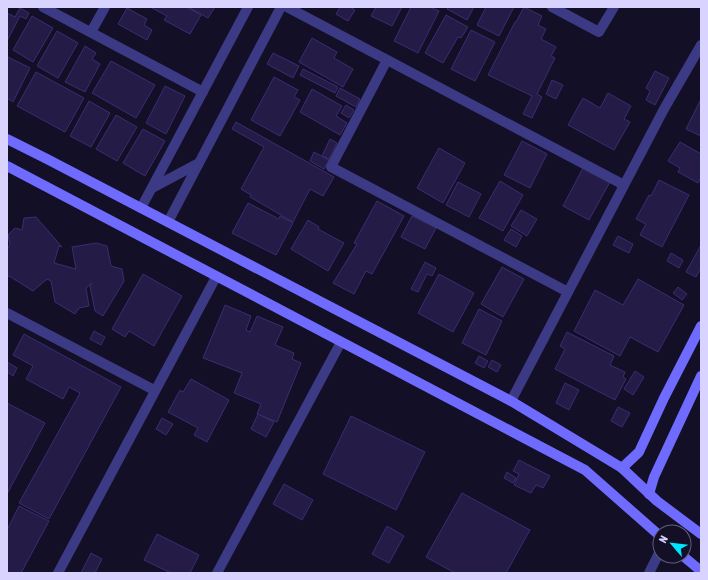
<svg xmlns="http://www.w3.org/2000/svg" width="708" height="580" viewBox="0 0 708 580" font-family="'Asap Condensed',sans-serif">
<rect width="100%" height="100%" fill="#130f26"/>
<!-- building -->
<g fill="#241b47" stroke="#3b2d73">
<path d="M150 7H186L201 15 190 34 164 20 167 16Z"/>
<path d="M188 7H215L208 18Z"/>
<path d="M340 7H350L355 10 348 21 336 14Z"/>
<path d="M376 7H402L392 26 371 16Z"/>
<path d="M411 7H430L439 11 418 53 394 41Z"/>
<path d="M449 7H474L467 20 447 9Z"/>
<path d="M486 7H514L499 36 477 25Z"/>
<path d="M524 7 542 16 538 25 546 29 541 39 556 47 551 56 555 58 537 94 542 97 532 118 523 114 532 96 488 75 515 22H516Z"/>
<path d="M20 8 29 13 26 19 20 16 7 41V13L15 17Z"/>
<path d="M127 8 147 19 144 25 152 30 147 40 118 24Z"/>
<path d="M446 15 468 27 461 38 458 37 443 63 425 53Z"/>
<path d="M32 16 53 28 33 62 13 50Z"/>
<path d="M471 30 495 42 475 81 451 69Z"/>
<path d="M57 31 78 43 58 78 37 66Z"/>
<path d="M312 38 337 52 334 58 353 69 343 87 299 62Z"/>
<path d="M85 46 96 53 92 59 100 64 85 92 65 82Z"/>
<path d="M273 53 299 66 293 78 267 64Z"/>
<path d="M8 57 30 68 13 102 7 98V60Z"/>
<path d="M111 61 155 85 136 118 92 93Z"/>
<path d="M303 69 338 87 335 93 300 75Z"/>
<path d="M655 71 669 78 655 105 646 100 650 91 646 88Z"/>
<path d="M36 72 84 98 65 132 17 106Z"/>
<path d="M274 77 298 90 294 97 300 100 280 136 251 120Z"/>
<path d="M552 80 563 85 556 99 546 94Z"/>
<path d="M165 86 185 96 166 134 146 123Z"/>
<path d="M340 88 360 99 356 107 336 96Z"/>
<path d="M312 89 342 106 336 116 347 123 340 135 300 112Z"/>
<path d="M608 93 631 106 624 119 630 122 614 150 568 125 583 98 600 108Z"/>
<path d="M701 99V136L686 129Z"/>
<path d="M89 101 110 113 91 147 70 136Z"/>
<path d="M346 105 354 110 349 118 341 113Z"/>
<path d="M116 115 137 127 117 161 96 149Z"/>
<path d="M236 122 334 177 323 196 310 189 293 222 250 197 251 195 241 189 264 147 232 129Z"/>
<path d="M143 129 165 141 145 176 123 163Z"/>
<path d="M330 139 337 143 329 159 322 156Z"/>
<path d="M522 141 547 154 530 188 504 175Z"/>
<path d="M680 142 701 154V178L698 183 678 172 680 168 668 161Z"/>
<path d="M439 148 465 163 443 203 417 188Z"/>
<path d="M314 152 329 160 324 169 310 161Z"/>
<path d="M584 166 611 180 589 220 563 206Z"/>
<path d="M659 180 689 195 662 247 640 235 646 224 636 219 649 195 651 196Z"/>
<path d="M500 181 523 195 503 231 479 218Z"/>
<path d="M458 182 481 194 469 217 446 205Z"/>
<path d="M377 201 404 216 372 274 366 271 354 294 333 283 357 244 354 243Z"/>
<path d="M248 203 279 219 280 216 293 223 276 255 232 233Z"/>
<path d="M521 210 537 219 527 236 511 226Z"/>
<path d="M412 216 436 228 425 249 401 237Z"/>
<path d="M36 217 62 247 59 246 54 263 76 269 72 247 96 243 107 246 111 266 122 269 124 281 103 316 95 311 90 286 92 283 86 288 89 306 79 308 75 314 55 302 51 281 47 279 33 291 9 276 7 277V249L10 245 8 235 15 228 22 230 24 218Z"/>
<path d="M308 220 319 227 318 229 344 243 328 271 291 249Z"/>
<path d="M511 229 522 236 516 247 504 240Z"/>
<path d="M618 236 633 244 629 253 613 245Z"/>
<path d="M701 245V268L696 277 686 272Z"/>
<path d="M671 253 683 260 679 268 667 261Z"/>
<path d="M425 262 436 268 432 276 427 274 418 292 411 289Z"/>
<path d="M502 267 524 279 503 317 481 304Z"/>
<path d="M143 274 182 296 154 346 129 331 125 337 112 329Z"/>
<path d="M439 274 474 293 453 332 418 313Z"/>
<path d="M638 279 684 305 658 352 630 337 620 356 574 331 595 290 623 305Z"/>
<path d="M678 287 687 294 682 300 673 293Z"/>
<path d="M225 305 251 316 246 330 250 332 257 316 283 327 275 345 294 353 292 359 301 363 277 422 257 414 261 404 234 393 242 373 203 358Z"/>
<path d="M479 309 502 321 486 355 462 343Z"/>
<path d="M94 331 105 337 101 345 90 339Z"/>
<path d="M567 332 614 356 610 365 625 372 623 377 626 379 615 400 555 369 565 349 560 346Z"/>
<path d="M24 334 121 387 49 519 19 503 80 393 69 387 63 399 26 379 33 366 13 355Z"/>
<path d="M479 356 488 361 484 368 475 363Z"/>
<path d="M492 360 501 365 497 372 488 367Z"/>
<path d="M7 362 17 368 13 376 7 372Z"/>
<path d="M635 371 644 377 633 395 624 389Z"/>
<path d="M191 379 229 400 207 442 194 435 198 428 168 412 180 390 183 392Z"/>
<path d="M565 383 579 390 569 410 556 403Z"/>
<path d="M7 403 45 423 7 494Z"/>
<path d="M618 407 630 413 622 427 611 421Z"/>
<path d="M258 414 274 422 266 437 251 429Z"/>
<path d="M351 416 425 452 396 510 323 474Z"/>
<path d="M162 418 173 424 166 435 156 429Z"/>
<path d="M519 460 550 476 543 488 536 485 531 493 514 485 519 474 513 471Z"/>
<path d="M507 472 516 478 513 483 504 478Z"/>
<path d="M284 484 313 500 302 520 273 504Z"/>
<path d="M462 493 530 530 506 573H455L426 557Z"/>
<path d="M19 506 49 521 21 573H7V530Z"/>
<path d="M387 526 404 536 389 563 372 554Z"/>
<path d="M157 534 199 555 190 573H171L144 560Z"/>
<path d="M91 553 102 559 95 573H81Z"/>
</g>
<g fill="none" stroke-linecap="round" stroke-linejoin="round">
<!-- street -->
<g stroke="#3d3a85" stroke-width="10">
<path d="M43 7 203 92"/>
<path d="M287 7 624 185"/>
<path d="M552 7 599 32 614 7"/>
<path d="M91 32 105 7"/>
<path d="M387 60 331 167 568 292"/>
<path d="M152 188 199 163"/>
<path d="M141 208 248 7"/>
<path d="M168 222 281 7"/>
<path d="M7 313 154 390"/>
<path d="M511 401 664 109 701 45"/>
<path d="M58 573 216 277"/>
<path d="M217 573 341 342"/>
<path d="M649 573 660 551"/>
</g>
<!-- secondary -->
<g stroke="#6f6bff" stroke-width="10">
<path d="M7 139 47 159 511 401 622 468 657 501 701 534"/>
<path d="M7 166 585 470 660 536"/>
<path d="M622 468 639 452 664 398 701 326"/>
<path d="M649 494 654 477 701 376"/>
<path d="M683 556 701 571"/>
</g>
</g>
<!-- border -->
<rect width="708" height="580" fill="none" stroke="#d9d4ff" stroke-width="16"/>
<!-- north arrow -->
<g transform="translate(672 544) rotate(298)"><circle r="19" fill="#130f26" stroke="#625e7d"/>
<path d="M0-3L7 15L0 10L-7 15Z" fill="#00e5ff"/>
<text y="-6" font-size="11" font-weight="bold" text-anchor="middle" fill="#d9d4ff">N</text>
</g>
</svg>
